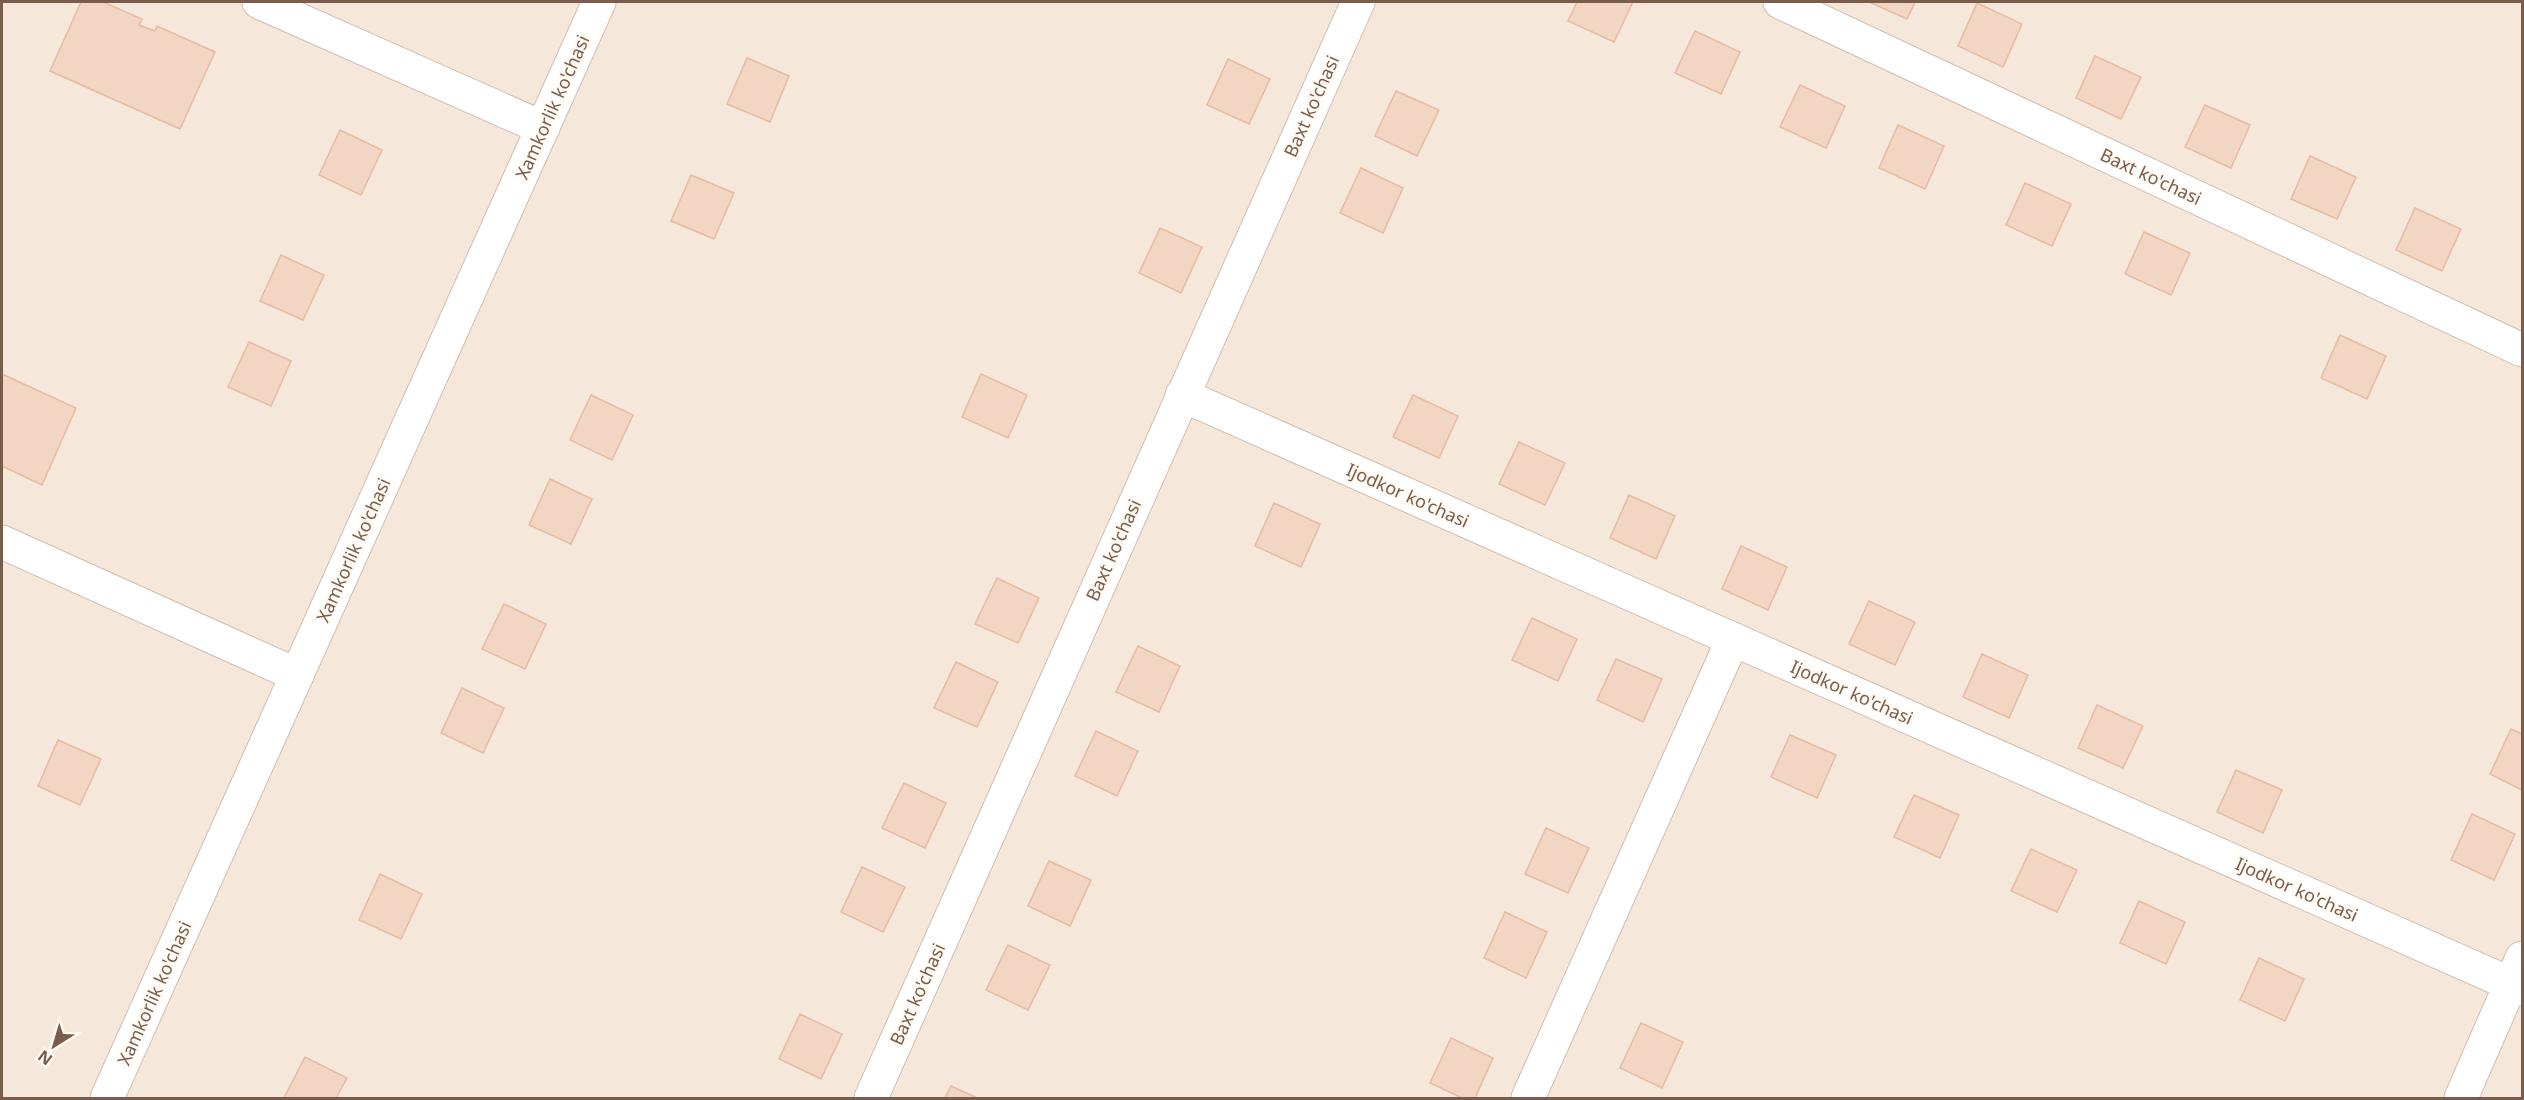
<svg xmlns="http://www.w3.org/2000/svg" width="2524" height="1100" viewBox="0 0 2524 1100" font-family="'Noto Sans',sans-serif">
<rect width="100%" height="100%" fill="#fdf6ec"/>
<!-- residential -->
<rect fill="#f5e8da" x="2" y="2" width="2520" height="1096"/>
<!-- building -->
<g fill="#f3d5c3" stroke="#e6bba3" stroke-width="1.5">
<path d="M81 2H103L142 19 139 25 155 31 157 26 215 52 180 129 50 71Z"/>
<path d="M1577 2H1633L1614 42 1568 21Z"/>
<path d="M1869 2H1915L1907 19Z"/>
<path d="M1977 3 2022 24 2003 67 1958 46Z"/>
<path d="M1695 31 1740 52 1721 94 1675 73Z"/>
<path d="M2095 56 2141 77 2121 119 2076 98Z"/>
<path d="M747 58 789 76 770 122 727 104Z"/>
<path d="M1228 59 1270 79 1249 124 1207 105Z"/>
<path d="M1800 85 1845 106 1826 148 1780 127Z"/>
<path d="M1396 91 1439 110 1417 156 1375 136Z"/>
<path d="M2205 105 2250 125 2231 168 2185 147Z"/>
<path d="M1898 125 1944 146 1925 189 1879 168Z"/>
<path d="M340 130 382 150 361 195 319 175Z"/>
<path d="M2310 156 2356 177 2337 219 2291 199Z"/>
<path d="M1361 168 1403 188 1383 233 1340 213Z"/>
<path d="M691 175 734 193 714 239 671 221Z"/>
<path d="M2025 183 2071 204 2052 246 2006 225Z"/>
<path d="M2415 208 2461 229 2442 271 2396 250Z"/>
<path d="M1160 228 1202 247 1181 293 1139 273Z"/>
<path d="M2144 232 2190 253 2171 295 2125 274Z"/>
<path d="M281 255 324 275 303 320 260 301Z"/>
<path d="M2340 335 2386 356 2367 399 2321 378Z"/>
<path d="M249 342 291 361 271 406 228 387Z"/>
<path d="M2 374 76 408 42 485 2 466Z"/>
<path d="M981 374 1027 395 1008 438 962 417Z"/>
<path d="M591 395 633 415 612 460 570 440Z"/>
<path d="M1413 395 1458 416 1439 458 1393 437Z"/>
<path d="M1519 442 1565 463 1545 505 1499 484Z"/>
<path d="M550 479 592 499 571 544 529 525Z"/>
<path d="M1629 495 1675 516 1656 559 1610 538Z"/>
<path d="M1274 503 1320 524 1301 567 1255 546Z"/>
<path d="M1741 546 1787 567 1768 610 1722 589Z"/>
<path d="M997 578 1039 598 1018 643 975 624Z"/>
<path d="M1869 601 1915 622 1895 665 1849 644Z"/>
<path d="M504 604 546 624 525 669 482 649Z"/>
<path d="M1532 618 1577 639 1558 681 1512 660Z"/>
<path d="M1138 646 1180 666 1159 712 1116 692Z"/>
<path d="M1982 654 2028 675 2009 718 1963 697Z"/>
<path d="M1616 659 1662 679 1643 722 1597 700Z"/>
<path d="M956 662 998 682 977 727 934 708Z"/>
<path d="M462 688 504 708 483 753 441 733Z"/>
<path d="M2097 705 2143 726 2123 768 2078 748Z"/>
<path d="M2511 729 2522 734V790L2490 774Z"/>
<path d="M1096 731 1138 751 1117 796 1075 776Z"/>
<path d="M1790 735 1836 755 1817 798 1771 777Z"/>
<path d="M58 740 101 759 80 805 38 786Z"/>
<path d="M2236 770 2282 790 2263 833 2217 812Z"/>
<path d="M904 783 946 803 925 848 882 828Z"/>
<path d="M1914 795 1959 815 1940 858 1894 837Z"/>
<path d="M2472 814 2515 834 2494 880 2451 860Z"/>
<path d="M1546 828 1589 848 1568 893 1525 874Z"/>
<path d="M2031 849 2077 870 2057 912 2011 891Z"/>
<path d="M1049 861 1091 880 1070 926 1028 906Z"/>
<path d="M862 867 905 887 883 932 841 912Z"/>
<path d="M380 874 422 894 401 939 359 920Z"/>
<path d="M2139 901 2185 922 2166 964 2120 943Z"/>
<path d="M1505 912 1547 932 1526 978 1484 958Z"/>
<path d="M1008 945 1050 965 1028 1010 986 990Z"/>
<path d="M2259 958 2304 979 2285 1021 2240 1000Z"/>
<path d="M800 1014 842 1034 821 1079 779 1059Z"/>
<path d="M1641 1023 1683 1042 1662 1088 1620 1068Z"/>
<path d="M1451 1038 1493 1058 1475 1098H1462L1430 1083Z"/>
<path d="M305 1057 347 1078 336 1098H284Z"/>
<path d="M951 1086 977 1098H945Z"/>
</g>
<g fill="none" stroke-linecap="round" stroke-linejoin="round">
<defs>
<g id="minor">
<path d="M259 2 543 128"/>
<path d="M1780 2 2522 350"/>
<path d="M1182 395 2522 989"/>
<path d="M2 542 297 675"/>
<path d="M107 1098 599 2"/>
<path d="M871 1098 1358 2"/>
<path d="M1528 1098 1733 639"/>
<path d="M2461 1098 2522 958"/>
</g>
</defs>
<!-- minor casing -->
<use href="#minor" stroke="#d1beb0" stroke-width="35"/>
<!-- minor -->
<use href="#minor" stroke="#fff" stroke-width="33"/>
</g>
<g text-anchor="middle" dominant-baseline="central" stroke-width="5" stroke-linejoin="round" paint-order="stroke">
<!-- street labels -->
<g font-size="18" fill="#7a5c4d" stroke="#fffaf3">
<text transform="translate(1311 106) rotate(-66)">Baxt ko'chasi</text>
<text transform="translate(552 107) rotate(-66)">Xamkorlik ko'chasi</text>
<text transform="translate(2151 176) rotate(25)">Baxt ko'chasi</text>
<text transform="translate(1408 495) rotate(24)">Ijodkor ko'chasi</text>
<text transform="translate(353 550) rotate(-66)">Xamkorlik ko'chasi</text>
<text transform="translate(1113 550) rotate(-66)">Baxt ko'chasi</text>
<text transform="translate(1852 692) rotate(24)">Ijodkor ko'chasi</text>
<text transform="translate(2297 889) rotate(24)">Ijodkor ko'chasi</text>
<text transform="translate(154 993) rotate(-66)">Xamkorlik ko'chasi</text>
<text transform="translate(917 994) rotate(-66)">Baxt ko'chasi</text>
</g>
</g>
<!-- border -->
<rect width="2524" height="1100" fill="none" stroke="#7a5c4d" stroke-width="6"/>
<!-- north arrow -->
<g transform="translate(54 1046) rotate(217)" stroke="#fffaf3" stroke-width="4.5" paint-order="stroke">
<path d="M0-4.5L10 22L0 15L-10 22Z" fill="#7a5c4d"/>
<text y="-9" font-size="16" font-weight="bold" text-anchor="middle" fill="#7a5c4d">N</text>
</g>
</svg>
